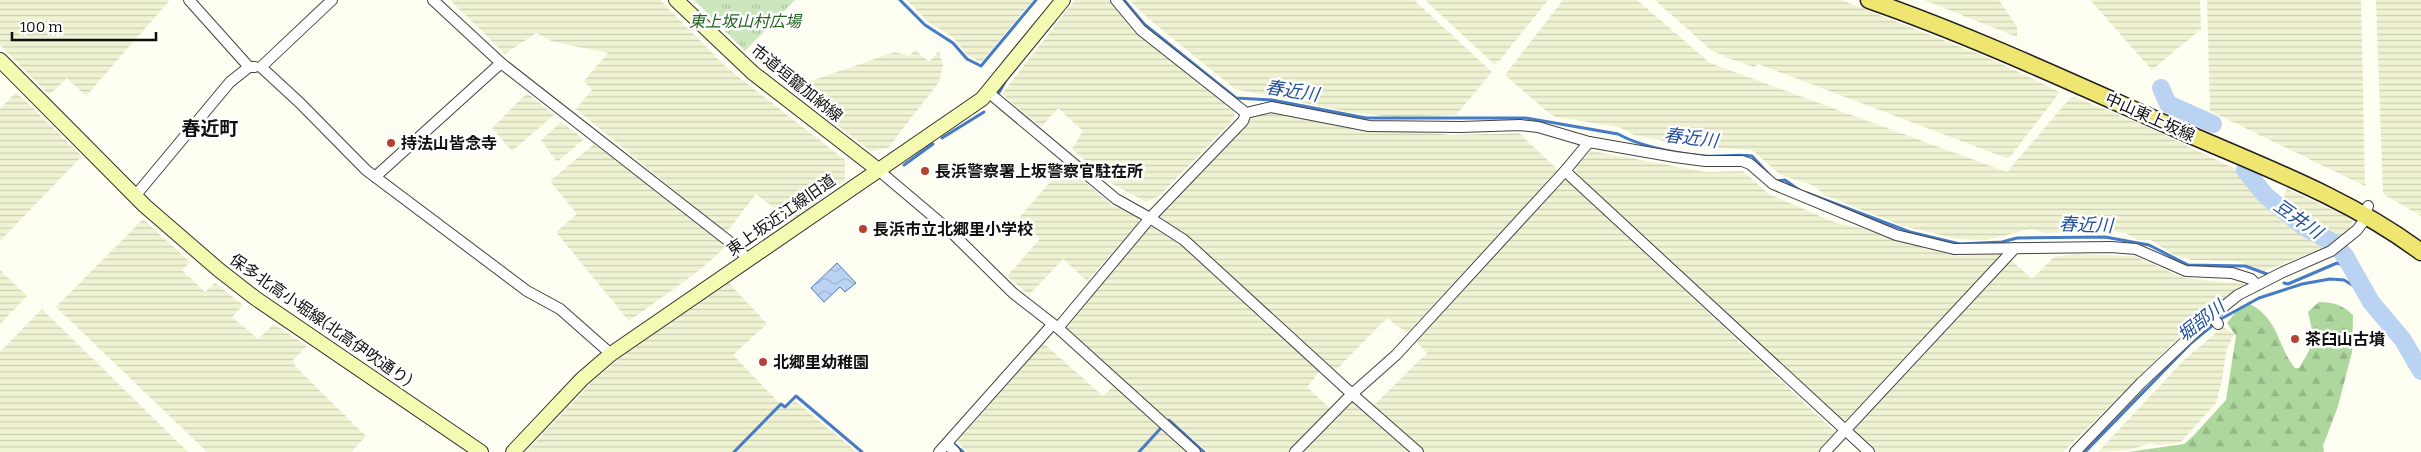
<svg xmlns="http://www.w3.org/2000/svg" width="2421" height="452" viewBox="0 0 2421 452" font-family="Bitter,'Noto Sans JP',serif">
<defs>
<pattern id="farmland-rules" width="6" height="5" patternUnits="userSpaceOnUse" patternTransform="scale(1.25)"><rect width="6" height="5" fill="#f0f3d3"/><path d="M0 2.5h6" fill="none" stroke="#cdcfb4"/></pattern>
<pattern id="forest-firs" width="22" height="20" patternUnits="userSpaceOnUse" patternTransform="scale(1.25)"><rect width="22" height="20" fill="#add79d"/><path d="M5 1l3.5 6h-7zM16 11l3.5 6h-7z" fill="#94b786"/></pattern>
<pattern id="park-tufts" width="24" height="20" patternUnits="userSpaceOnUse" patternTransform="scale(1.25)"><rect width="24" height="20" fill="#cce7bd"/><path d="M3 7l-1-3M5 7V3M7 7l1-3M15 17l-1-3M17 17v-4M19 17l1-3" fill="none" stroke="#aec5a1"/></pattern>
<pattern id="water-waves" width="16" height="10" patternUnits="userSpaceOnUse" patternTransform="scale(1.25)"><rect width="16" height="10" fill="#bad3f2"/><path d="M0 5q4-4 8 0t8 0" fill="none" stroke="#9fb4ce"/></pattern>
</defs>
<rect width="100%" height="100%" fill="#fefef2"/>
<!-- farmland -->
<g fill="url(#farmland-rules)">
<path d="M0 0H170L86 96 67 78 49 95 0 45Z"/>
<path d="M450 0H660L726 67 845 160V180L792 222 756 194 726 233 576 109 592 90 584 81 608 53 554 42 536 33 505 54Z"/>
<path d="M907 0H1033L981 62 966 54 953 37 928 22Z"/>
<path d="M1075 0H1110L1138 35 1181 66 1235 113 1230 123 1159 196 1146 202 1111 183 1072 149 1083 131 1058 108 1041 127 1002 94Z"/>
<path d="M1129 0H1414L1492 72 1456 115H1449L1393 117 1349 112 1235 89 1150 20Z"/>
<path d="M1425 0H1548L1500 60 1494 64Z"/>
<path d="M1563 0H1637L1710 63 2007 172 2070 98 2075 97 2145 126 2242 172 2266 205 2323 248 2264 271 2236 261 2192 260 2174 255 2151 240H2137L2126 233 2105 231 2044 233 2031 229 1986 240 1957 239 1903 226 1824 195 1815 186 1781 175 1752 150 1690 146 1634 135 1619 127 1556 117 1550 114 1505 75Z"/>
<path d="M1655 0H1841L1989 58 2060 92 2010 157 2006 158 1758 64 1754 67 1728 58 1711 50Z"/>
<path d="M1924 0H1999L2017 27V37Z"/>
<path d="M2090 0H2200L2201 29 2152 70Z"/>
<path d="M2207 0H2361L2365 186 2210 111Z"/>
<path d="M2376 0H2421V216L2383 194Z"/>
<path d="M915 50 929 62 939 51 943 65 939 82 888 148 871 151 795 93 799 85 895 52 909 56Z"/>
<path d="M16 92 82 156 0 241V109Z"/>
<path d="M527 93 554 115 512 151 492 128Z"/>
<path d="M1278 112 1349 128 1371 130 1414 131 1451 135 1519 133 1558 170 1407 333 1387 318 1335 371 1273 317 1204 252 1159 216 1247 121 1256 115Z"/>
<path d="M561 122 584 139 557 162 541 140Z"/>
<path d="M594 144 728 245 697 272 629 321 556 232 577 214 550 181Z"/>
<path d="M1591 151 1706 172 1743 171 1769 194 1834 222 1869 230 1931 250 1959 256 2000 252 2003 255 1849 419 1841 420 1582 180 1574 168Z"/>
<path d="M1065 165 1113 206 1138 217 1139 223 1087 281 1063 259 1029 295 1007 276 1040 239 1018 219Z"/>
<path d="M1563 180 1568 181 1583 195 1834 431 1835 435 1820 452H1424L1373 406 1427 353 1415 340Z"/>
<path d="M2287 189 2350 218 2352 221 2350 229 2343 235 2336 236 2282 202Z"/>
<path d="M143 219 190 262 182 270 205 292 215 283 243 305 232 317 258 339 274 324 307 346 293 360 295 366 366 436 351 452H207L56 307Z"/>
<path d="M1152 224 1201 261 1319 372 1307 387 1331 409 1289 452H1208L1169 418 1166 419 1066 327V321L1147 226Z"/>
<path d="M2074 254 2134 256 2184 278 2244 284 2243 287 2215 305 2188 328 2063 452H1874L1855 434V424L1912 368 2010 259 2032 279 2054 257Z"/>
<path d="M0 270 27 296 0 324Z"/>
<path d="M729 283 767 324 733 355 785 409 795 401 857 452H526L594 380 628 351Z"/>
<path d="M42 309 188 452H0V352Z"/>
<path d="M2223 327 2234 334 2227 348 2221 385 2216 403 2181 442 2159 445 2151 443 2129 450 2098 452 2184 360Z"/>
<path d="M1042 342 1103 396 1113 386 1187 452H968L957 442Z"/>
<path d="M1353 401 1411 452H1300Z"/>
</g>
<!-- forest -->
<path fill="url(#forest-firs)" d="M2319 302C2334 302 2342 305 2353 315L2352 352 2338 406 2323 446 2324 452H2128L2184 444 2193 436 2226 400 2236 336 2227 323 2239 308 2250 304C2279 319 2277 346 2295 368H2299C2315 342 2315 340 2308 312Z"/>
<!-- park -->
<path fill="url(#park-tufts)" d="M694 0H795L745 51Z"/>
<!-- water -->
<path fill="url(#water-waves)" stroke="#467cc5" d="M837 263 856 283 845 292 840 287 824 302 811 288Z"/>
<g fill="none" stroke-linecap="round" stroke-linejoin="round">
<!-- stream -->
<g stroke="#467cc5" stroke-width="3">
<path d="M900 0 925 25 953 43 967 59 981 66 1036 0"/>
<path d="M1124 0 1144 24 1236 98 1272 100 1366 118H1526L1618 134C1643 148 1676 153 1705 156 1720 157 1736 154 1752 156L1775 181 1785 180 1799 190"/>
<path d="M997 96 1006 80 1055 20"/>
<path d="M942 138 984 112"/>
<path d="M904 165 933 144"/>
<path d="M1807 193 1910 232 1960 244 2002 242 2017 238 2105 237 2149 245 2188 265 2245 266 2267 274"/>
<path d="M2284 283 2288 284 2337 263 2352 268"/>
<path d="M1169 420 1204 452"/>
<path d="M955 445 963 452"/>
<path d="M734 452 781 404 785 407 796 396 862 452"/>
<path d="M1139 452 1160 429"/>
<path d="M2085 452 2191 343 2219 320 2259 298 2302 284 2330 279 2344 280 2362 291 2366 289"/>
</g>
<!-- river -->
<g stroke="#bad3f2" stroke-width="18">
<path d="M2161 88 2168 104 2213 124"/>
<path d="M2245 170 2266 196 2304 227 2334 243 2345 256 2371 302 2403 340 2421 371"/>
</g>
<defs>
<g id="street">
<path d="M189 0 249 67H255"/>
<path d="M332 0 261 67 300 103 366 170 527 291 560 309 611 354"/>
<path d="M433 0 501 63 740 250 747 260"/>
<path d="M1116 0 1141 30 1246 113 1271 107 1369 126 1461 127 1520 125 1538 127 1589 142 1675 157 1705 161H1742L1750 164 1773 184 1896 235 1954 249 2111 247 2136 249 2186 271 2232 273 2251 279 2257 285"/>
<path d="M988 92 1116 199 1150 218 1184 240 1352 394 1396 355 1565 171 1589 142"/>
<path d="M877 169 948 229 1013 293 1058 328 1195 452"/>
<path d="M1565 171 1869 452"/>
<path d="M375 177 501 63"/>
<path d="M135 196 230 82 249 67"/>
<path d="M2212 316 2218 324"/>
<path d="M1058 328 1150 218 1243 121 1246 113"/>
<path d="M947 444 955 452"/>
<path d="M939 452 1052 325"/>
<path d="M1295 452 1352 394 1418 452"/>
<path d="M1825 452 2015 248"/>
<path d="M2075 452 2141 383 2212 316 2238 295 2283 272 2331 251 2357 230 2363 222 2368 206"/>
</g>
<g id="secondary">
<path d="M676 0 753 73 877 169"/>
<path d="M0 60 145 206 219 270 255 298 481 452"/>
<path d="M513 452 582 379 611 354 982 99 1063 0"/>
</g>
<path id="primary" d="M1869 0C1975 37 2077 85 2179 130 2261 166 2349 198 2421 252"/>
</defs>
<!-- street casing -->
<use href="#street" stroke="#424242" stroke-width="12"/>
<!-- secondary casing -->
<use href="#secondary" stroke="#313131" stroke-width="16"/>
<!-- primary casing -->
<use href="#primary" stroke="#202020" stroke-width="19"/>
<!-- street -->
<use href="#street" stroke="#fff" stroke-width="10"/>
<!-- secondary -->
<use href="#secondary" stroke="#f5fab2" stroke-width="14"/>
<!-- primary -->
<use href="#primary" stroke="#efe671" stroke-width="16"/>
</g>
<!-- markers -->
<g fill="#b64130" stroke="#fff" stroke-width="2">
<circle cx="391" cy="143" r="5"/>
<circle cx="925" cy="171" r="5"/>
<circle cx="863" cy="229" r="5"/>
<circle cx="2295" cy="339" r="5"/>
<circle cx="763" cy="362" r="5"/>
</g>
<g text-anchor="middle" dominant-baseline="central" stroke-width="5" stroke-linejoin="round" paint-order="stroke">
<!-- park labels -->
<g font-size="16" font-style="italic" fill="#256323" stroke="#fff">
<text x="745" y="21">東上坂山村広場</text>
</g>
<!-- street labels -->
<g font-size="16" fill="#0f0f0f" stroke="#fff">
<text transform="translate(797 83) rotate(39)">市道垣籠加納線</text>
<text transform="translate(2150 117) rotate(24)">中山東上坂線</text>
<text transform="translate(781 215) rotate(-35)">東上坂近江線旧道</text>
<text transform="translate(321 320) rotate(35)">保多北高小堀線(北高伊吹通り)</text>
</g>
<!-- poi labels -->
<g font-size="16" font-weight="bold" fill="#0f0f0f" stroke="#fff" text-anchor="start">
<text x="401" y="143">持法山皆念寺</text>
<text x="935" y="171">長浜警察署上坂警察官駐在所</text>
<text x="873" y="229">長浜市立北郷里小学校</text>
<text x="2305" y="339">茶臼山古墳</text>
<text x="773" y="362">北郷里幼稚園</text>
</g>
<!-- water labels -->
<g font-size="18" font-style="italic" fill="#204f99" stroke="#fff">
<text transform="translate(1292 91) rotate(9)">春近川</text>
<text transform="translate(1691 138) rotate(7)">春近川</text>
<text transform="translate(2298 219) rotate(35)">豆井川</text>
<text transform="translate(2086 225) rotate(2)">春近川</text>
<text transform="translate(2201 321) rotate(-38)">堀部川</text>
</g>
<!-- quarter labels -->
<g font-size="19" font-weight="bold" fill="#0f0f0f" stroke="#fff">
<text x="210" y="128">春近町</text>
</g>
</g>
<!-- scale -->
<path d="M12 32v8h144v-8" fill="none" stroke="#0f0f0f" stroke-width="2.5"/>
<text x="20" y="32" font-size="15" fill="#0f0f0f" stroke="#ffffff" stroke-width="4" paint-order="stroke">100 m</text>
</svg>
